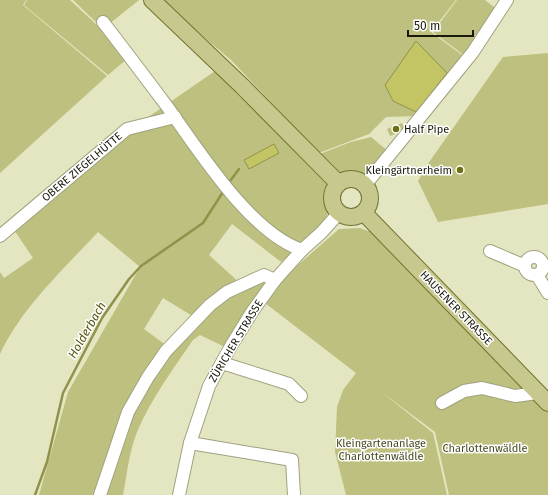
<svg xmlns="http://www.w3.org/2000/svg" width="548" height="495" viewBox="0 0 548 495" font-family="'Fira Sans',sans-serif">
<rect width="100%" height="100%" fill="#e4e6c1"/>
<!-- green -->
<g fill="#bec07f">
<path d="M0 0H26L23 5 107 76 0 173Z"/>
<path d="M27 0H70L99 27 127 59 108 75 24 5Z"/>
<path d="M73 0H139L103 29Z"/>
<path d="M160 0H456L431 32 466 58 418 116 386 117 369 134 319 153 231 60Z"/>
<path d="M457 0H485L499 11 465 56 433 32Z"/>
<path d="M548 53V204L438 222 418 181 425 168 503 57Z"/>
<path d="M218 69 241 89 326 182C328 187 329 209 328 213 321 231 296 250 281 262L232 224 209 255 241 284 194 317 163 298 144 329 167 346 145 376 97 495H39L68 392 140 267 98 232C63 270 22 307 0 354V272L4 278 33 258 12 227 128 131Z"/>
<path d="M402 123 405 130 390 136 387 129Z"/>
<path d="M371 137 389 152 362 180 350 176 343 177 317 155 351 142Z"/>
<path d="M360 228 368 231H371L548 410V495H449L435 432 379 390 433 433 447 495H346L335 452 337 407 343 390 356 373 265 303 290 272 339 229Z"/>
<path d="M263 280 265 283 264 286 225 347 200 335 193 340C173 369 151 399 137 432 129 452 127 474 123 495H104L133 410 166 359 212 307 243 287Z"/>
</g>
<!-- water -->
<g fill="#c3c565" stroke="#90924a">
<path d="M416 41 447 73 416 112 393 101 385 85Z"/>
<path d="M274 144 279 153 249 169 244 160Z"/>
</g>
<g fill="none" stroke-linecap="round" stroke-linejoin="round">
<!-- stream -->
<g stroke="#90924a" stroke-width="2.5">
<path d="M230 181 239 169"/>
<path d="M35 495 47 462 63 393 102 318 129 279 141 266 203 223 223 192"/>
</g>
<defs>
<g id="minor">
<path d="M103 22C124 49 145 77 166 105 198 149 249 232 302 250"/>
<path d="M366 184 473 52 507 0"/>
<path d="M0 236 127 129 175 117"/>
<path d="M490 251 525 266"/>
<circle cx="534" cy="266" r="9"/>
<path d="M537 275 548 293"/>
<path d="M222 363 289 384 301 396"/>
<path d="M442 403 464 391 482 388 515 396 537 393"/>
<path d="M190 443 292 460 294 495"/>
<path d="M100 495 128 412 148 377 166 351 210 305 227 292 264 275 275 280"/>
<path d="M179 495 190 443 209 386 231 346 252 312 275 280 302 250 321 233 339 213"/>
</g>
<g id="major">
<path d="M152 0 242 86 338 183"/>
<circle cx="351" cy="198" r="19"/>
<path d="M364 213 548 403"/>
</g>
</defs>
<!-- minor casing -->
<use href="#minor" stroke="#a0a27f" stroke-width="14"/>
<!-- major casing -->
<use href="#major" stroke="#71732f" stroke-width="18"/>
<!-- minor -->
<use href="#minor" stroke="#fff" stroke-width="12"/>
<!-- major -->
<use href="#major" stroke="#c7c88e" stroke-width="16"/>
</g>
<!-- markers -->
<g fill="#6f7013" stroke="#fff" stroke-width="1.5">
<circle cx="396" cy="129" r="4"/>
<circle cx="460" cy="170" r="4"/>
</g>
<g text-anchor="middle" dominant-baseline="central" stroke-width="3" stroke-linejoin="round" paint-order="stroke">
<!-- poi labels -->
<g font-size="11" fill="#191a0c" stroke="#fff" text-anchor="start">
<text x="404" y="129">Half Pipe</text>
<text x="452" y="170" text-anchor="end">Kleingärtnerheim</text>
</g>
<!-- street labels -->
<g font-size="11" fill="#191a0c" stroke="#fff">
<text transform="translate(82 167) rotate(-40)">OBERE ZIEGELHÜTTE</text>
<text transform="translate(456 308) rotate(46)">HAUSENER STRASSE</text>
<text transform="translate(236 341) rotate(-59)">ZÜRICHER STRASSE</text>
</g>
<!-- park labels -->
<g font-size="11" fill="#4a4b22" stroke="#fff">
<text x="381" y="443">Kleingartenanlage<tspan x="381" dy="13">Charlottenwäldle</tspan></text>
<text x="485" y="448">Charlottenwäldle</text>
</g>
<!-- water labels -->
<g font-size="12" font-style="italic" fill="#55560b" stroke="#fff">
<text transform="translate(87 330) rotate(-60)">Holderbach</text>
</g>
</g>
<!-- scale -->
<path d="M408 30v6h65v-6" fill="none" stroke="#191a0c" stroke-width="2"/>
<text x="414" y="30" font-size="12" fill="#191a0c" stroke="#ffffff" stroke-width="3" paint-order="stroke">50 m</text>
</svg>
